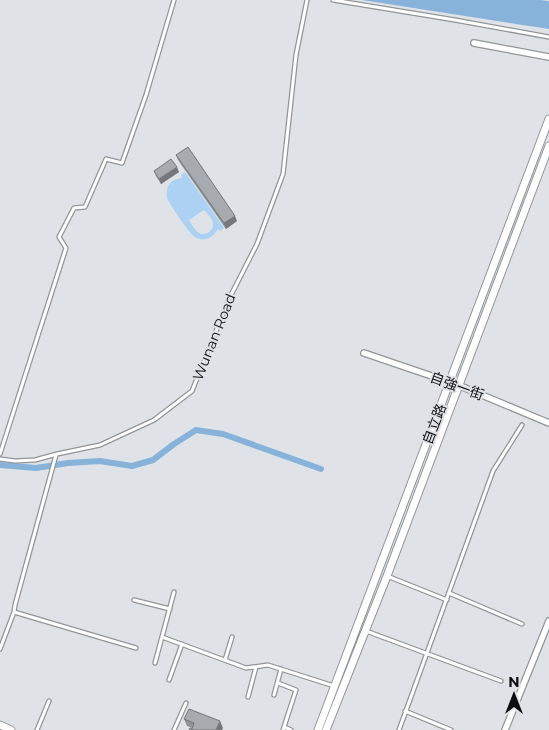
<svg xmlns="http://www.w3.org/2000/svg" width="549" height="730" font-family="Montserrat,'Noto Sans TC',sans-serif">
<rect width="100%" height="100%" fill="#dfe3e7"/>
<path fill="#acd1f3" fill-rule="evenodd" d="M185,172L224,228L220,231L218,229C214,237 204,243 195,237C188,232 171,206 167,198C165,187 170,179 182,178L181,175ZM204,210C207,213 212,218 213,223C214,231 206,236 199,233C195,231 192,224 189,220Z"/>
<path fill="#87b3db" d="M362,0H540L549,1V29Z"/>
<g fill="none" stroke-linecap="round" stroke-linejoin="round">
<path stroke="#87b3db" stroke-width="6" d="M0,465L36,468L68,463L100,461L132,466L153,460L174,444L196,430L223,434L321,469"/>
<g stroke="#919598" stroke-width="5.5">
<path id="service" d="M333,0L455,20L549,37
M0,454L66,248L59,237L74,208L85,207L106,159L122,163L146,95L174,0
M0,459L15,461L35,460L57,454L100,445L154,420L192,391L229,299L257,244L283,174L296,55L307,0
M387,576L447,600
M449,593L522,624
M134,600L170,609
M14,612L136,648
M366,631L501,681
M162,637L246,668L268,665L334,686
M0,649L14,612L15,605L56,455
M225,660L232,637
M155,663L174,592
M169,680L182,644
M278,683L296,690L283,730
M274,695L281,669
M248,697L256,667
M405,711L451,730
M284,727L291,730
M37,730L49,701
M174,730L186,703
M399,730L493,471L522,425"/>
</g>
<g stroke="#919598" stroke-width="8">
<path id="minor" d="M474,43L549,57
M364,353L458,385L549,423
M505,730L549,621"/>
</g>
<g stroke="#919598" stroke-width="9">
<path id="tertiary" d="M0,725L11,730
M318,730L549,119
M326,730L387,576L549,146"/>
</g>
<use href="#service" stroke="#fff" stroke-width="3"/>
<use href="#minor" stroke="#fff" stroke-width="5.5"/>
<use href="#tertiary" stroke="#fff" stroke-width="7"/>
</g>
<path fill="#909396" d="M176,155L237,221L226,229L178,160Z
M154,171L179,172L161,184L156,176Z
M184,719L223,728L192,729V728L187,726Z"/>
<path fill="#75787a" d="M177,167L179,172L161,184L159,179Z
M235,216L237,221L226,229L224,223Z
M220,721L223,728L222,730H216Z"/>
<path fill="#a7abaf" stroke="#75787a" d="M188,147L235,216L224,223L176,155Z
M171,159L177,167L159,179L154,171Z
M189,709L220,721L216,730H189L190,728L192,729L194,723L184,719Z"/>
<g text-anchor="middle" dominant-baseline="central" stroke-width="4" stroke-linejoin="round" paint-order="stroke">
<g font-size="14" fill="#0c0d0e" stroke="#dfe3e7">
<text transform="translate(214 337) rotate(-68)">Wunan Road</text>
<text transform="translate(457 386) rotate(20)">自強一街</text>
<text transform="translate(434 424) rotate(-69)">自立路</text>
</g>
</g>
<g transform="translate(514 695)" stroke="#dfe3e7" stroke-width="4" paint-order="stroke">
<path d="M0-4L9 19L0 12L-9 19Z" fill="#0c0d0e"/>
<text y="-8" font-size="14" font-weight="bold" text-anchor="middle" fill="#0c0d0e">N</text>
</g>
</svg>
